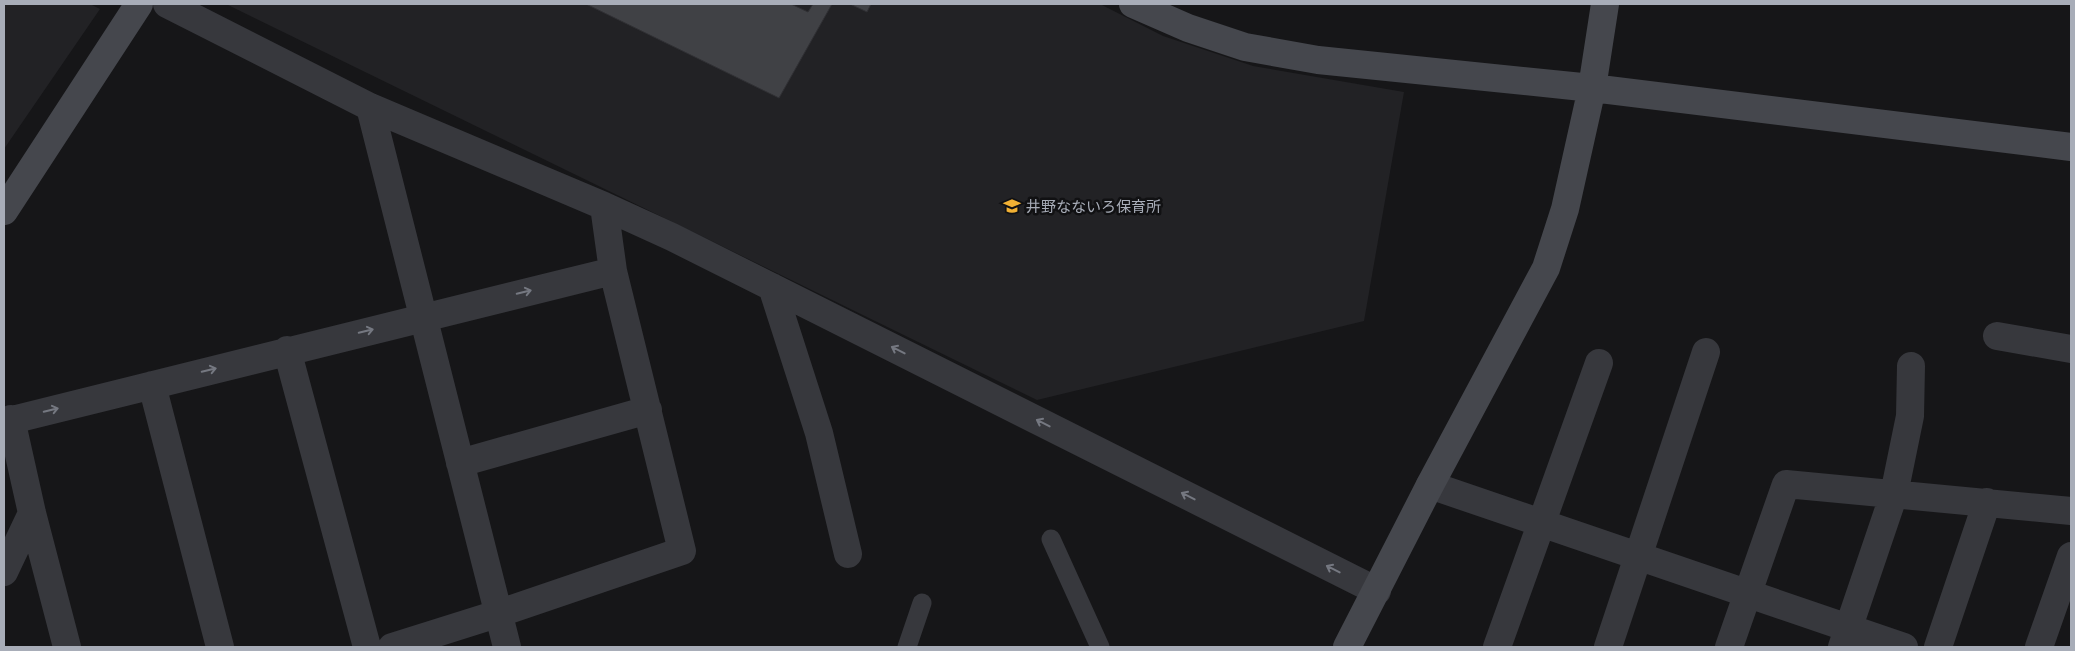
<svg xmlns="http://www.w3.org/2000/svg" width="2075" height="651" font-family="'Space Grotesk','Noto Sans JP',sans-serif">
<rect width="100%" height="100%" fill="#161618"/>
<path fill="#222225" d="M4,4H90L100,9L4,149Z
M226,4H1100L1163,36L1253,66L1404,92L1364,321L1037,400Z"/>
<path fill="#404145" stroke="#303034" d="M586,4H791L808,12L813,4H832L779,98Z
M850,4H871L867,12Z"/>
<g fill="none" stroke-linecap="round" stroke-linejoin="round">
<path stroke="#37383d" stroke-width="19" d="M1051,539L1100,647
M907,647L922,603"/>
<path stroke="#37383d" stroke-width="28" d="M167,4L370,107L604,206L672,237L1377,591
M370,107L507,647
M772,287L819,433L848,554
M1997,336L2071,349
M287,350L367,647
M152,385L220,647
M11,419L32,513L67,647
M4,422L613,271
M460,463L648,410
M1430,485L1904,647
M4,572L32,513
M392,647L497,614L682,551L613,271L604,206
M1497,647L1599,363
M1608,647L1706,352
M1729,647L1786,484L2071,511
M1842,647L1894,494L1910,416L1911,366
M1938,647L1987,502
M2039,647L2071,556"/>
<path stroke="#45474d" stroke-width="28" d="M1133,4L1188,28L1245,47L1318,60L1592,88L2071,147
M4,211L139,4
M1347,647L1430,485L1546,268L1565,209L1592,88L1605,4"/>
</g>
<defs><path id="oneway-shaft" d="M-6 0H5M1.5-3L5.5 0L1.5 3" fill="none" stroke-width="1.6" stroke-linecap="round" stroke-linejoin="round" transform="scale(1.25)"/></defs>
<g stroke="#757881">
<use href="#oneway-shaft" transform="translate(524 292) rotate(-14)"/>
<use href="#oneway-shaft" transform="translate(366 331) rotate(-14)"/>
<use href="#oneway-shaft" transform="translate(898 350) rotate(-153)"/>
<use href="#oneway-shaft" transform="translate(209 370) rotate(-14)"/>
<use href="#oneway-shaft" transform="translate(51 410) rotate(-14)"/>
<use href="#oneway-shaft" transform="translate(1043 423) rotate(-153)"/>
<use href="#oneway-shaft" transform="translate(1188 496) rotate(-153)"/>
<use href="#oneway-shaft" transform="translate(1333 569) rotate(-153)"/>
</g>
<defs>
<g id="school-bare" transform="scale(1.35)"><path d="M0-5L7-2L0 1L-7-2ZM-4 1L0 2.5L4 1V4Q0 6-4 4Z" fill="#f2b134" stroke="#111113" stroke-width="2.5" paint-order="stroke"/></g>
</defs>
<g fill-rule="evenodd">
<use href="#school-bare" x="1012" y="206"/>
</g>
<g text-anchor="middle" dominant-baseline="central" stroke-width="5" stroke-linejoin="round" paint-order="stroke">
<g font-size="15" fill="#a8adb8" stroke="#111113" text-anchor="start">
<text x="1026" y="206">井野なないろ保育所</text>
</g>
</g>
<rect width="2075" height="651" fill="none" stroke="#a8adb8" stroke-width="10"/>
</svg>
